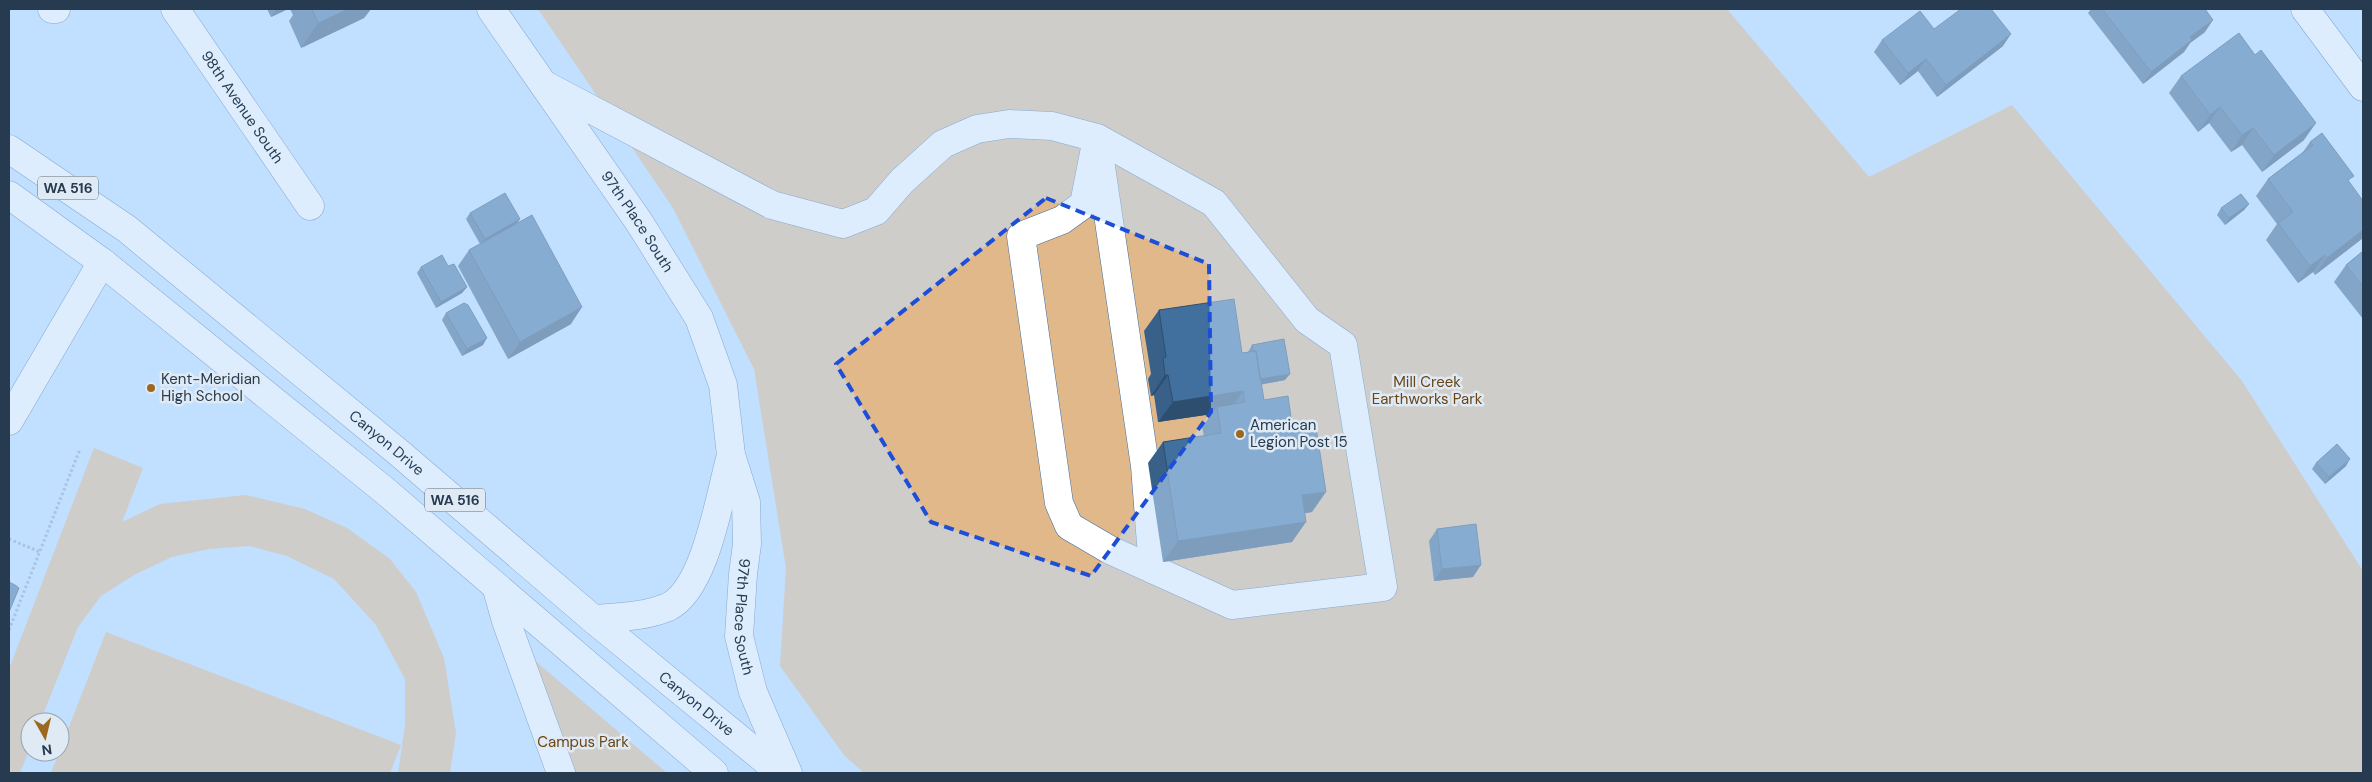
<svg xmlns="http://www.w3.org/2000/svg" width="2372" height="782" font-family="'DM Sans',sans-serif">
<rect width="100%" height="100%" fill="#c1dffe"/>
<path fill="#e0b88a" d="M538,9H1727L1869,177L2012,105L2242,381L2363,571V773H864L844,755L780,666L786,568L754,369L673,208Z
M94,448L143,468L122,522L160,504L246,495L305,509L347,528L390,559L416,592L444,658L456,733L450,773H398L405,725V679L376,625L334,579L287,556L249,546L209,549L172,557L134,575L101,596L78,627L40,722H30V748L20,773H9V669Z
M106,632L401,745L390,773H51Z
M514,643L667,773H561Z"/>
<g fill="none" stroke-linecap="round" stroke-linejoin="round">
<g stroke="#3d6b9a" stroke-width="29">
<g id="minor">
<path d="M52,9H56"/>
<path id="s1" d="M175,9L310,206"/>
<path id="s2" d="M491,9L639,222L699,318L723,385L731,455L746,502L747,544L743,574L739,636L753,692L788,773"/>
<path d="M2305,9L2363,87"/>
<path d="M545,85L772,205L843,224L876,211L902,181L943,144L977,129L1009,124L1052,126L1097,138L1214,203L1307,320L1343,345L1383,587L1232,605L1110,550L1069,526L1059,503L1021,236L1062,220L1084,204L1097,138"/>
<path d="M1100,160L1145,466L1153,569"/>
<path d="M9,421L102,262"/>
<path d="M497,589L506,621L561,773"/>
<path d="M593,619C619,617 644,617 668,607C706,589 720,494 731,455"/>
</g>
</g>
<g stroke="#3d6b9a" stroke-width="29">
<g id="major">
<path id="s3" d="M9,149L127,229L398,452L593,619L781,773"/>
<path d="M9,195L102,262L384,490L714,773"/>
</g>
</g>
<path stroke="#8ba5c1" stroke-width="3" stroke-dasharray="2.5 2.5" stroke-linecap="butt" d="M9,539L40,552
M9,630L80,449"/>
<use href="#minor" stroke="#fff" stroke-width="28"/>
<use href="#major" stroke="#fff" stroke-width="28"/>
</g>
<path fill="#386088" d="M267,9H288L271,17Z
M290,9H371L364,18L301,48L289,21L293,15Z
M2091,9H2205V32L2190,43L2184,52L2143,84L2088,13Z
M1934,29L2003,46L1937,97L1918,71L1900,85L1874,52L1882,40Z
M2181,76L2304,140L2262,172L2242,145L2231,152L2209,123L2198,132L2169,93Z
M2310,142L2349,183L2363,201V238L2315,275L2313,272L2298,283L2266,240L2277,224L2256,196L2268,179L2303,152Z
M2249,204L2244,210L2225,225L2217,215L2221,208Z
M470,213L520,219L517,223L571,324L508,359L458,266L469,250L480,244L466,219Z
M2363,251V319L2334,282L2346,265Z
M421,267L467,287L462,293L436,308L417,273Z
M1159,310L1242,353L1248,352L1252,345L1285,380L1261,384L1264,400L1292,424L1312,512L1305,513L1292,542L1163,562L1148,463L1163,442L1204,436L1202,427L1212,414L1158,422L1154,395L1151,396L1148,379L1151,374L1144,331Z
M446,313L483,345L462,356L442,320Z
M2316,463L2346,466L2325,484L2312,469Z
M1437,529L1473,577L1434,581L1429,541Z"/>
<path fill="#2e4e6f" d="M277,9H288L271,17Z
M349,9H371L364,18L301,48L318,23Z
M2213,20L2205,32L2190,43L2184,52L2143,84L2151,72L2190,37Z
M2011,34L2003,46L1937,97L1946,85Z
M1926,59L1918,71L1900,85L1908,73Z
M2220,107L2209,123L2198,132L2210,115Z
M2316,123L2304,140L2262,172L2274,155Z
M2253,128L2242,145L2231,152L2242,135Z
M2249,204L2244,210L2225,225L2229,218Z
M520,219L516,225L481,245L485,239Z
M2363,230V238L2315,275L2327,258Z
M2325,255L2313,272L2298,283L2310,266Z
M467,287L462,293L436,308L441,302Z
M582,307L571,324L508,359L520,342Z
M487,338L483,345L462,356L467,349Z
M1290,374L1285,380L1254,386L1258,379Z
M1165,375H1168L1154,395L1151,396Z
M1243,391L1229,412L1217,407L1212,414L1158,422L1173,402Z
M2350,459L2346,466L2325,484L2329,477Z
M1326,492L1312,512L1288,516L1302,495Z
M1306,522L1292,542L1163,562L1178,541Z
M1481,565L1473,577L1434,581L1442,569Z"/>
<path fill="#41709e" stroke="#2e4e6f" d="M312,9H349L318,23Z
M1961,9H1991L2011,34L1946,85L1926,59L1908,73L1882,40L1920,11L1934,29Z
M2102,9H2205L2213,20L2190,37L2192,40L2151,72Z
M2239,33L2255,55L2261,50L2316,123L2274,155L2253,128L2242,135L2220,107L2210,115L2181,76Z
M2322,133L2354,176L2348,180L2363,201V230L2327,258L2325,255L2310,266L2278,223L2293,212L2268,179L2313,145L2310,142Z
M505,193L520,219L485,239L470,213Z
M2241,194L2249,204L2229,218L2221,208Z
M532,215L582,307L520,342L469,250Z
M2363,251V287L2346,265Z
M442,255L448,266L454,264L467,287L441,302L421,267Z
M1234,299L1242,353L1256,351L1264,400L1288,396L1292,424L1315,421L1326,492L1302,495L1306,522L1178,541L1163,442L1221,433L1217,407L1245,402L1243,391L1173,402L1168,375H1165L1163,358L1166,357L1159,310Z
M464,303L468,305L487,338L467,349L446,313Z
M1284,339L1290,374L1260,379L1256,351H1253L1252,345Z
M2337,444L2350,459L2329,477L2316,463Z
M1476,524L1481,565L1442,569L1437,529Z
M9,582L15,585L19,588L9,612Z"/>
<path d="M0 0H2372V782H0ZM1046,198L1209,264L1211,412L1091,576L931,522L836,364Z" fill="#c1dffe" fill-opacity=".55" fill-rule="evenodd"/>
<path fill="none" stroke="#1d4ed8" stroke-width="4" stroke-dasharray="10 6" stroke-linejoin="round" d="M1046,198L1209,264L1211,412L1091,576L931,522L836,364Z"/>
<g fill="#9c671f" stroke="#e0eaf4" stroke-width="2">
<circle cx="151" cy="388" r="5"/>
<circle cx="1240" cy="434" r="5"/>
</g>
<g text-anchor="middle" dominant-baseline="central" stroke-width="5" stroke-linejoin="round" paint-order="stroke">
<g fill="#e0eaf4" stroke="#5e7081" stroke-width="1">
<rect x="38" y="176.5" width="60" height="23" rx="4"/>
<rect x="425" y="488.5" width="60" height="23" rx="4"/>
</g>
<g font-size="14" font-weight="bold" fill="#273b50">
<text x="68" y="188">WA 516</text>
<text x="455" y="500">WA 516</text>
</g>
<g font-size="15" fill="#273b50" stroke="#e0eaf4">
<text stroke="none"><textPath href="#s1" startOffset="119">98th Avenue South</textPath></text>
<text stroke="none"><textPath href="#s2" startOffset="258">97th Place South</textPath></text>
<text stroke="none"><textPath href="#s3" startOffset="479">Canyon Drive</textPath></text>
<text stroke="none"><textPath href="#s2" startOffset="679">97th Place South</textPath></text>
<text stroke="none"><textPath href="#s3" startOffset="884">Canyon Drive</textPath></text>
</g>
<g font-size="15" fill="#273b50" stroke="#e0eaf4" text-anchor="start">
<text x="161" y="379">Kent-Meridian<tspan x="161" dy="17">High School</tspan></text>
<text x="1250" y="425">American<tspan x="1250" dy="17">Legion Post 15</tspan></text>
</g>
<g font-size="15" fill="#684516" stroke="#e0eaf4">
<text x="1427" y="382">Mill Creek<tspan x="1427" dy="17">Earthworks Park</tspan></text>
<text x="583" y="742">Campus Park</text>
</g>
</g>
<rect width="2372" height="782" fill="none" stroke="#273b50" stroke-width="20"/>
<g transform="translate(45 737) rotate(172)"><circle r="24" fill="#e0eaf4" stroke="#96a4b2"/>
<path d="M0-4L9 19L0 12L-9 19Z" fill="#9c671f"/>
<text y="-8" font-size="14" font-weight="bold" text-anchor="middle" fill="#273b50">N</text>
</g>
</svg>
